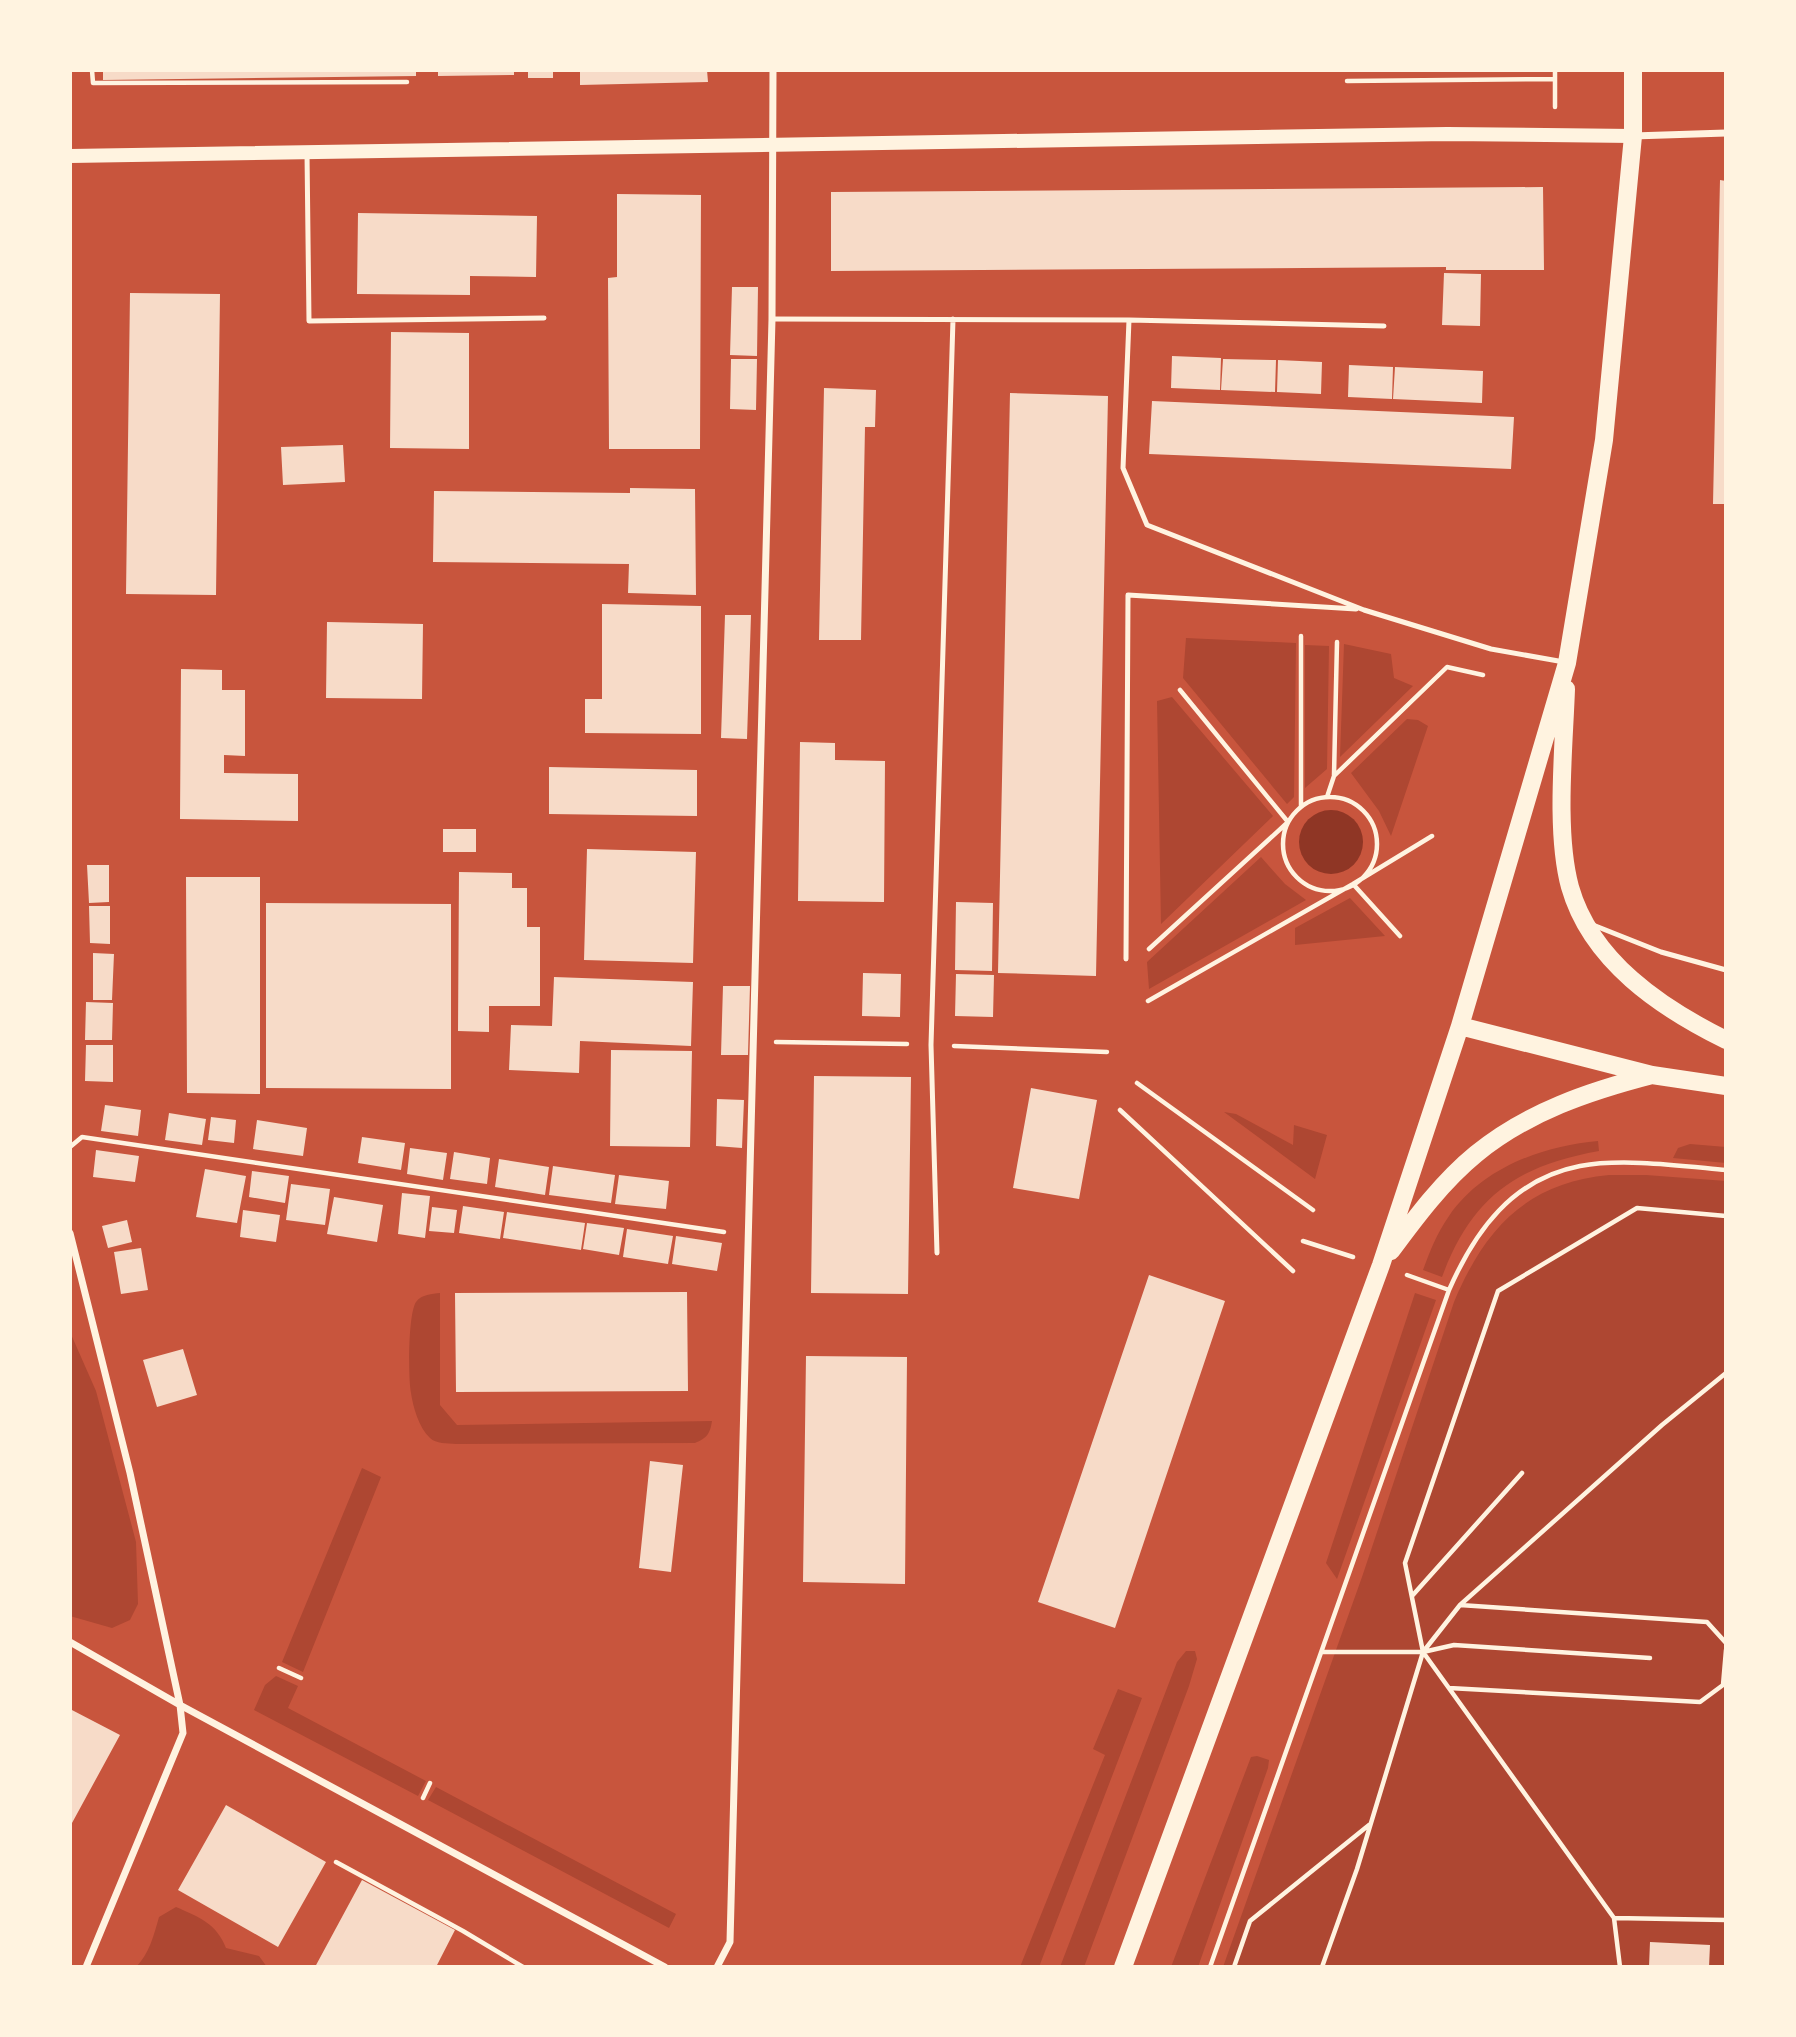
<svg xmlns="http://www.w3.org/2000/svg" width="1796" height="2037" font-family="Barlow,sans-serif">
<rect width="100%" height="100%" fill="#c8553d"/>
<path fill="#ae4732" d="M1186,638L1296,643L1294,797L1287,804L1183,678Z
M1344,644L1391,654L1394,678L1413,686L1340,757Z
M1305,645L1329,646L1327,769L1305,788Z
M1172,697L1273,816L1161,924L1157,701Z
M1407,719L1418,720L1428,726L1391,836L1379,811L1351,773Z
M1261,857L1285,884L1306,900L1149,989L1147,962Z
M1350,898L1385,936L1295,945V928Z
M1224,1112L1236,1114L1293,1145L1294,1125L1327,1135L1315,1179Z
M1598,1141L1599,1151C1516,1166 1472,1197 1442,1277L1423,1270C1430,1251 1437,1233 1449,1216C1482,1168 1542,1146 1598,1141Z
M1690,1144L1726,1147V1163L1673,1158L1678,1148Z
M1609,1175H1646L1726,1181V1967H1223L1362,1577L1454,1302C1485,1228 1527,1183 1609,1175Z
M440,1293V1405L457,1425L712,1421C710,1434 707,1438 695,1443L456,1444C447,1443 436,1444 430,1438C419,1428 413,1407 411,1393C408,1378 408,1314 416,1302C422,1294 432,1294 440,1293Z
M1415,1293L1436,1300L1337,1579L1326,1563Z
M70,1332L96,1391L136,1542L138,1604L130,1620L112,1628L70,1616Z
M362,1468L381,1477L303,1672L282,1662Z
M1186,1651H1195L1197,1659L1189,1686L1084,1967H1060L1177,1662Z
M276,1676L298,1686L288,1708L426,1781L418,1796L254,1710L265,1685Z
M1118,1689L1142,1698L1039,1967H1020L1105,1755L1093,1749Z
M1257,1756L1269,1760L1268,1768L1198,1967H1171L1251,1757Z
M436,1787L676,1914L669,1928L428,1800Z
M176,1907C199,1917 217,1924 226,1948L259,1956L267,1967H136C149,1954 154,1935 159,1917Z"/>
<path fill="#8f3625" d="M1299 842a32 32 0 1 1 64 0a32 32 0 1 1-64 0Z"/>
<path fill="#f7dbc8" d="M103,70H416V76L103,80Z
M438,70H514V75L438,76Z
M528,70H553V78H528Z
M580,70H707L708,82L580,85Z
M1720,180L1726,181V504H1713Z
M1543,187L1544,270H1446V267L831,271V192Z
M617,194L701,195L700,449H609L608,278L617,277Z
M358,213L537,216L536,277L470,276V295L357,294Z
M1444,273L1481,274L1480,326L1442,325Z
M732,287H758L757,356L730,355Z
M130,293L220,294L216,595L126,594Z
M391,332L469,333V449L390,448Z
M1172,356L1221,358L1220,390L1171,388Z
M731,359H757L756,410L730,409Z
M1223,359L1276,360L1275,392L1221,390Z
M1278,360L1322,362L1321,394L1277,392Z
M1349,365L1393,367L1392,399L1348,397Z
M1395,367L1483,371L1482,403L1393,399Z
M824,388L876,390L875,427H865L861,640H819Z
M1010,393L1108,396L1096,976L998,973Z
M1152,401L1514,417L1511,469L1149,454Z
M343,445L345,482L283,485L281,447Z
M630,488L695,489L696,595L628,593L629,564L433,562L434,491L630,493Z
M602,604L701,606V734L585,733V699H602Z
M725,615H751L747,739L721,738Z
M327,622L423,624L422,699L326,698Z
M181,669L222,670V690H245V756L224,755V773L298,774V821L180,819Z
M800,742L835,743V760L885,761L884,902L798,901Z
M549,767L697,770V816L549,814Z
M443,829H476V852H443Z
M587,849L696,852L693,963L584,960Z
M87,865H109V902L89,903Z
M459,872L512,873V888H527V927H540V1006H489V1032L458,1031Z
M186,877H260V1094L187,1093Z
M956,902L993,903L992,971L955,970Z
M266,903L451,904V1089L266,1088Z
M89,906H110V944L90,943Z
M93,953L114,954L112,1000H93Z
M863,973L901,974L900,1017L862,1016Z
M956,974L994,975L993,1017L955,1016Z
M554,977L693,982L691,1046L580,1041L579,1073L509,1070L511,1025L552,1026Z
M723,986H750L748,1055H721Z
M86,1002L113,1003L112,1040H85Z
M86,1045H113V1082L85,1081Z
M611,1050L692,1051L690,1147L610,1146Z
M814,1076L911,1077L908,1294L811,1293Z
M1031,1088L1097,1100L1079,1199L1013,1188Z
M717,1099L744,1100L742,1148L716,1146Z
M105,1105L141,1110L138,1136L101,1131Z
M169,1113L206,1119L202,1145L165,1140Z
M211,1117L236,1120L234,1143L208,1140Z
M257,1120L307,1128L303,1156L253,1149Z
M362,1137L405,1143L401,1170L358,1163Z
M410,1148L447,1153L443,1180L407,1174Z
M96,1150L139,1156L135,1182L93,1177Z
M454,1152L490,1158L487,1184L450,1179Z
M499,1159L549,1167L545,1195L495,1187Z
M553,1166L615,1175L611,1203L549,1195Z
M205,1169L246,1176L237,1223L196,1217Z
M252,1171L289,1176L285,1203L249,1197Z
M619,1175L669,1181L666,1209L615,1204Z
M291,1184L330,1189L325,1225L286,1220Z
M402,1193L430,1196L425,1238L398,1234Z
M334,1197L383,1205L377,1242L327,1234Z
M463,1206L504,1212L500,1239L459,1233Z
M432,1207L457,1210L454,1233L429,1231Z
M243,1210L280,1215L276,1242L240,1237Z
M507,1212L585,1223L581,1250L503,1238Z
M127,1220L132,1242L108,1248L102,1226Z
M587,1223L624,1228L619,1255L583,1249Z
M627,1229L673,1236L668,1264L623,1257Z
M676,1236L722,1243L717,1271L672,1264Z
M141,1248L148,1290L121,1294L114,1252Z
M1149,1275L1225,1301L1115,1628L1038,1602Z
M687,1292L688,1391L456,1392L455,1293Z
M183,1349L197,1395L157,1407L143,1360Z
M806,1356L907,1357L905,1584L803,1582Z
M650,1461L683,1465L671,1572L639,1568Z
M70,1709L120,1735L72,1823L70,1822Z
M226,1805L326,1862L278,1947L178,1890Z
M362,1880L455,1930L436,1967H315Z
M1650,1942L1710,1945L1709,1967H1649Z"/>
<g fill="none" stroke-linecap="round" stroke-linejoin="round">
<path stroke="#fff3e0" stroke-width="4.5" d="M92,70L93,83L407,82
M1347,81L1555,79
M1555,107V70
M1334,775L1337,642
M1327,797L1334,776L1447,667L1483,675
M1283 844a47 47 0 1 1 94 0a47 47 0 1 1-94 0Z
M1301,806V636
M1353,884L1400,936
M1149,949L1288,822L1180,690
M1148,1001L1353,884L1432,836
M776,1042L907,1044
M954,1046L1107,1052
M1137,1083L1313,1210
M1120,1110L1293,1271
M70,1147L82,1137L724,1232
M1726,1216L1637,1208L1498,1291L1405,1563L1423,1652L1614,1918L1726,1920
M1303,1241L1353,1257
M1407,1275L1449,1290
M1412,1596L1522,1473
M1460,1605L1707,1622L1726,1643
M1323,1652H1423L1454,1645L1650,1658
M279,1668L301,1678
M1449,1688L1700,1702L1723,1685L1726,1650
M423,1798L430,1783
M336,1862L463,1931L523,1967
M1614,1918L1620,1967
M1210,1967L1449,1290C1475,1231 1512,1179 1580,1166C1623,1158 1682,1166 1726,1170
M1234,1967L1250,1921L1369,1825
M1322,1967L1357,1869L1423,1652L1460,1605L1662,1425L1726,1373"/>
<path stroke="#fff3e0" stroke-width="5" d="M307,153L309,321L544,318
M772,319L1129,320
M1384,326L1129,320L1123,468L1147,525L1364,610L1491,649L1564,662
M1593,925L1661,952L1726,970
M1126,959L1128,595L1356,609
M937,1253L931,1045L953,319"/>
<path stroke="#fff3e0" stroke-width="7" d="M1633,136L1726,133
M70,1233L130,1473L180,1705L183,1733L86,1967
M70,1642L180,1705L665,1967
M717,1967L730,1942L772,319L773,70"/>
<path stroke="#fff3e0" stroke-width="14" d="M70,156L1447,134L1633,136"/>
<path stroke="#fff3e0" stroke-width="18" d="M1566,689C1564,747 1555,832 1570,887C1591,961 1661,1008 1726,1040
M1460,1026L1652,1075L1726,1086
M1391,1251C1416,1217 1443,1181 1476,1154C1527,1112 1590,1091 1652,1075
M1123,1967L1381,1265L1460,1026L1567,663L1604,440L1633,136V70"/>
</g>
<rect width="1796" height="2037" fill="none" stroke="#fff3e0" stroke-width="144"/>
</svg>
